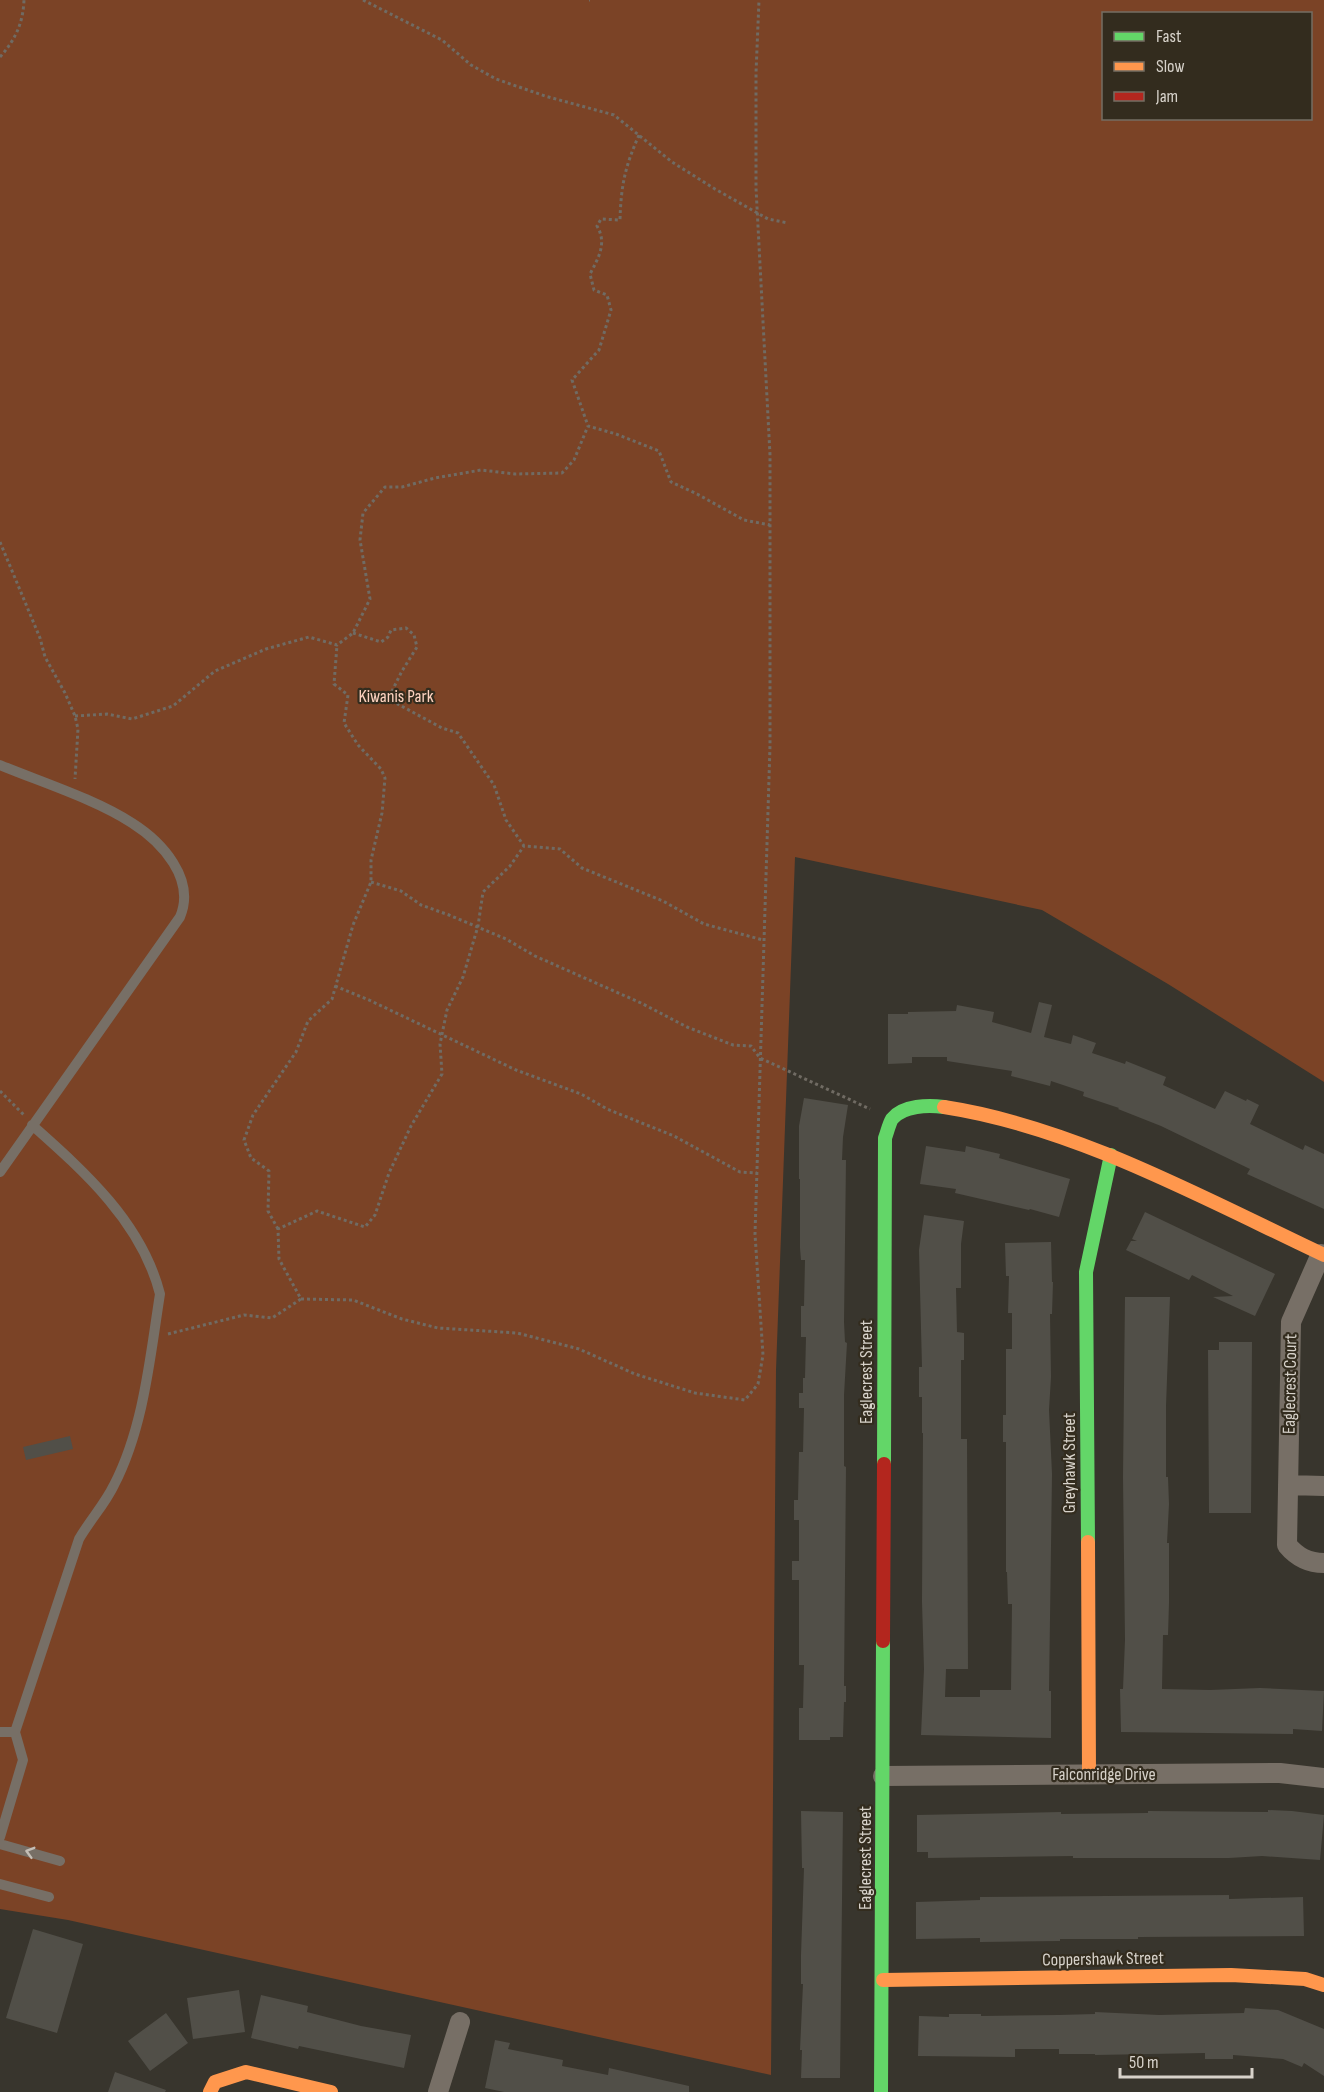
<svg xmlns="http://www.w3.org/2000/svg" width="1324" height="2092" font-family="'Sofia Sans Condensed',sans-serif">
<rect width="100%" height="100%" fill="#38352d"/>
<path fill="#7b4326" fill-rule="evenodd" d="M0,0H1324V1082L1168,984L1042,910L795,857L776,1370L771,2075L68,1920L0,1909ZM1104,14H1310V118H1104Z"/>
<path fill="#514f48" d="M1039,1002L1052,1005L1044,1037L1071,1044L1073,1035L1096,1043L1092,1053L1125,1064L1126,1061L1166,1077L1163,1085L1215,1109L1225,1091L1246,1101L1247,1099L1259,1105L1250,1124L1303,1150L1305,1145L1324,1154V1209L1247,1174L1250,1169L1161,1126L1118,1109L1119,1108L1083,1096L1084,1092L1051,1081L1050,1086L1011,1076L1012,1071L947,1061V1057H912V1063L888,1064V1014H908V1012L956,1011L957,1005L994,1012L992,1022L1031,1033Z
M804,1098L848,1105L843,1137L842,1160H846L844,1322L845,1342L847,1343L844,1395V1466L846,1467L844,1686H846V1702H844L843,1737H830V1740H799V1708H803L804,1665H799V1580H792V1561H799V1520H794V1500H798L799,1452H803L804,1408H799V1393H803V1378H805L806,1337H801V1306H804L805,1260H801L800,1248V1179H799V1126Z
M926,1146L965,1152L966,1146L1000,1154L999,1158L1070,1179L1059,1217L1030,1209L1029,1210L955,1193L956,1189L920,1184Z
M1145,1212L1275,1274L1255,1316L1213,1297L1233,1296L1192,1275L1189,1280L1126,1250L1131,1241H1137L1132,1239Z
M924,1215L964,1221L961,1244V1288H956L957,1332L964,1333V1360H961V1439H967L968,1669H946L945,1697H980V1690H1011L1012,1604H1008L1007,1572H1006V1442H1003V1415H1006V1349H1012V1313H1008L1009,1276H1006L1005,1243L1051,1242L1052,1282H1053L1052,1314H1050L1051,1377L1049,1410L1052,1474L1049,1691H1051V1738L921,1735L924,1669L922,1602L923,1433H922V1397H919V1367H922L919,1250Z
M1125,1297H1170L1166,1406V1477H1168L1169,1504L1167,1543H1169V1603L1168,1635H1163L1162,1689L1210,1690L1260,1688L1324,1691L1322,1731L1293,1729V1734L1121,1732L1120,1689H1123L1125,1640L1123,1477Z
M1219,1342H1252L1251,1513H1209L1208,1350H1219Z
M70,1436L73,1449L26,1460L23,1447Z
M1268,1810L1292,1811L1324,1815L1320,1860L1262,1856L1229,1858H1073V1856L928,1858V1852H917V1815L1061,1812V1814L1148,1813V1811L1268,1812Z
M801,1811L843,1812L840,2078H801L802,2050H800L803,1984H801V1955L804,1868H802Z
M1229,1895V1899L1303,1897L1304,1936L1138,1937V1939H1060V1941L980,1942V1938L916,1939V1902L980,1900V1897Z
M33,1929L83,1944L57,2033L6,2018Z
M239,1990L245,2032L193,2039L187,1998Z
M261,1995L308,2006L307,2012L361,2026L411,2035L404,2068L299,2046L298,2049L251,2038Z
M1245,2008L1278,2010L1324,2029V2076L1304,2063L1302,2067L1283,2059L1233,2055V2059H1205V2053L1095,2055V2054H1059V2049H1015V2057L918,2056L919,2016L949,2017V2014H981V2016L1059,2015L1095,2014V2012L1159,2015L1244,2013Z
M166,2013L188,2043L150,2071L128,2041Z
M495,2040L510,2043L508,2049L563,2060L562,2066L608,2075L609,2068L689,2086V2092H504L485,2088Z
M115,2072L166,2090L165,2092H108Z"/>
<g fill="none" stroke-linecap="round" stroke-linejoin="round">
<path stroke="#706b63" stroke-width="3" stroke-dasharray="3 3" stroke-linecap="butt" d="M363,0L442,40L471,65L496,79L545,96L614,115L672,162L715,189L768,219L788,223
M589,0H590
M0,57C15,40 23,24 24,0
M639,135C625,167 621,185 620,220L601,219L597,226C607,243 599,257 590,274L594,290L607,295L611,310L599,350L572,380L588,426L616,434L659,451L671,482L697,494L744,520L770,525
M0,542L40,638L45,657L65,693L75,716L78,729L75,779
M353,633L381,642L388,637L391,630L406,628L414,635L417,647L402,671L390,695L394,702L442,728L458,733L494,785L506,820L524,846L560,849L582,868L663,901L704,924L763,940
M75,716L107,714L132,719L173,706L215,671L266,649L309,637L337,645L353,633L370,599L360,540L363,513L385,487H402L435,478L481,470L515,474L562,473L574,460L588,426
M371,882L401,891L421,905L449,915L506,939L535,956L641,1003L687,1027L733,1045L751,1046L760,1058L870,1109
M335,986L369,1000L516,1070L581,1094L607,1109L674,1136L740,1172L757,1173
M0,1091L24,1115
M278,1229L268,1211L269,1171L251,1158L244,1140L253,1115L296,1052L308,1021L332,999L353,925L371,882V860L382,813L385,778L381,769L358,745L344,723L348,695L334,684L337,645
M301,1299L353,1300L402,1319L438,1328L517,1333L579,1349L635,1374L695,1393L745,1400L758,1384L763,1355L755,1234L770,746V455L756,188V73L759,0
M168,1334L244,1315L272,1318L301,1299L279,1259L278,1229L317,1211L365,1227L375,1215L389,1173L411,1126L442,1074L440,1044L447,1010L463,977L478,926L483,892L510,866L524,846"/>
<path stroke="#776f66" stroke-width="10" d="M0,765C41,782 95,799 132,823C162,842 196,879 180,917L0,1172
M0,1732H15
M0,1837L23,1760L15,1732L79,1539C90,1520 105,1504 114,1485C144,1427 150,1357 160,1294C142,1223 85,1172 32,1125
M0,1844L60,1861
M0,1884L49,1897"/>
<path stroke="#776f66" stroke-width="20" d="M1321,1254L1291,1322L1287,1545C1297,1557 1308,1563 1324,1563
M1288,1485L1324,1486
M883,1776L1280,1773L1324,1778
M438,2092L460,2022"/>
<path stroke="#63d668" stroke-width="14" d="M884,1464L885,1138C887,1133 889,1124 892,1119C903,1105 929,1105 944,1107
M1088,1542L1086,1272L1111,1155
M881,2092L883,1641"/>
<path stroke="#ff974d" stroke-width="14" d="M944,1107C1075,1127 1205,1199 1324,1255
M1088,1542L1089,1774
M883,1980L1231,1975L1305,1979L1324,1985
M210,2092L215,2082L246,2072L331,2092"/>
<path stroke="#b3261e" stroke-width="14" d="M883,1641L884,1464"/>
</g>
<defs><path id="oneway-chevron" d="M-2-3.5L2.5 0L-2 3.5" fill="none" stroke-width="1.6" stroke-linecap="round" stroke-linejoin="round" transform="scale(1.5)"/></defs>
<use stroke="#c4beb6" href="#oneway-chevron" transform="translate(30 1852) rotate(-164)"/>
<g text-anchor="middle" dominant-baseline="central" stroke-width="4.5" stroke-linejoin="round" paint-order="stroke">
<g font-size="18" fill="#fed3c0" stroke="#332c1e">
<text x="396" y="696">Kiwanis Park</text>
</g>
<g font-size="18" fill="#d7d2ca" stroke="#332c1e">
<text transform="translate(866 1372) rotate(-90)">Eaglecrest Street</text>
<text transform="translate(1290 1384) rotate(-89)">Eaglecrest Court</text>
<text transform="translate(1069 1463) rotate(-90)">Greyhawk Street</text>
<text x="1104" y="1774">Falconridge Drive</text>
<text transform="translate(865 1858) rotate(-90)">Eaglecrest Street</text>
<text transform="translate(1103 1959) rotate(-1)">Coppershawk Street</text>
</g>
</g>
<rect x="1102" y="12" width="210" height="108" fill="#332c1e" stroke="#756e63" stroke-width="1.5"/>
<rect x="1114" y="32" width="30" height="9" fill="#63d668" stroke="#756e63" stroke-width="1.5"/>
<text x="1156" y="42" font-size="18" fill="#d7d2ca">Fast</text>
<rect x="1114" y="62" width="30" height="9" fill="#ff974d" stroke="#756e63" stroke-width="1.5"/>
<text x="1156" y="72" font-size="18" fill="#d7d2ca">Slow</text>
<rect x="1114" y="92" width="30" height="9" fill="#b3261e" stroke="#756e63" stroke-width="1.5"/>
<text x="1156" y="102" font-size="18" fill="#d7d2ca">Jam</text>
<path d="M1120 2068v9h132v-9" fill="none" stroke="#d7d2ca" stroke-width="3"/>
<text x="1129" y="2068" font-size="18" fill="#d7d2ca" stroke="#332c1e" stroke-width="4.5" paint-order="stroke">50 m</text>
</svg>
